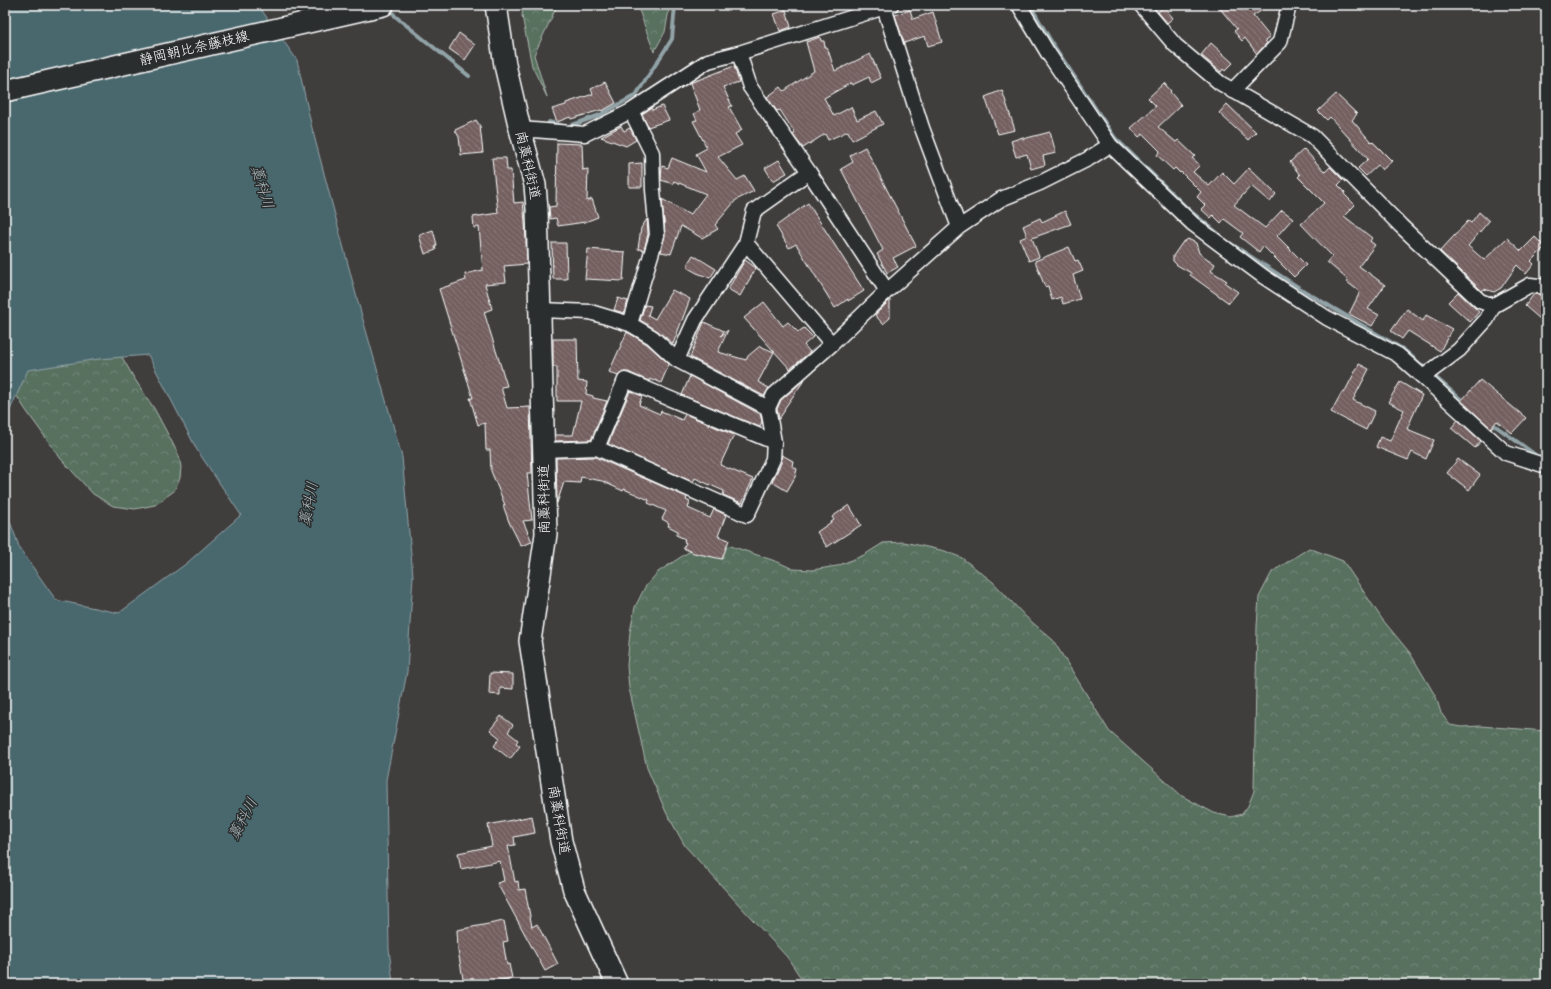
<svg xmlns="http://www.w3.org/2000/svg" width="1551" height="989" font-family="Caveat,'Klee One',sans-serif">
<defs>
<pattern id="forest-crowns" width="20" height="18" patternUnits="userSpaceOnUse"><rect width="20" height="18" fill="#58715f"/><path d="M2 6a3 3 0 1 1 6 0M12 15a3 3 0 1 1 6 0" fill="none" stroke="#718677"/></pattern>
<pattern id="building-back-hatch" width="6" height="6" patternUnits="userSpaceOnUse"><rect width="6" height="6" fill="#746161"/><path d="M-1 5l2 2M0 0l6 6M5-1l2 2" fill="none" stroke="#897979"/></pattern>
</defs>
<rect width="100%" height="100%" fill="#403d3d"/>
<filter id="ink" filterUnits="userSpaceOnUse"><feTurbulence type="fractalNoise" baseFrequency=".025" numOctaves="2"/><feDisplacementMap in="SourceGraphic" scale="8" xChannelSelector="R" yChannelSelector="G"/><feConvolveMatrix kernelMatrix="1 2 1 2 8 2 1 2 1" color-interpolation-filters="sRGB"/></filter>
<g filter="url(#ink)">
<path fill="url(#forest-crowns)" stroke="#acb8af" d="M523,5H559L557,6L534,55L547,97L532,66L522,16Z
M634,5H670L665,32L654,52L639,10Z
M15,333L119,352L134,378L155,410L172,442L179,456L181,467L180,478L174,491L155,505L135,509L113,506L93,494L61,459L25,409L12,388Z
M904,542L945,551L962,558L993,582L1026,617L1053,640L1109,731L1182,796L1214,813L1231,817L1242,814L1248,806L1254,791L1257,626L1259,597L1272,572L1309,548L1343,561L1382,619L1410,653L1436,697L1441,713L1450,725L1461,727L1480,726L1546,731V984H805L787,957L685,846L666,812L647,768L629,688L627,666L630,632L635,607L645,587L658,572L687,553L705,545L725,544L778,562L793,569L812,570L837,566L864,555L883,543Z"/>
<path fill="#4a676e" stroke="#92a4a8" d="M5,5H258L297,60L312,128L358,302L402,457L413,576L407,672L386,780L389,949L393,984H5V508L20,549L56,600L119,613L187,563L241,515L197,450L148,355L99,359L28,370L5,421Z"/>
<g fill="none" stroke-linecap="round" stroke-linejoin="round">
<path stroke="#92a4a8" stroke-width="4" d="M1030,5L1052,43L1115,138L1189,210L1220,235
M389,7L395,16L469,76
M549,122L567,127L600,115L636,95L672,39L675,5
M1225,240L1304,291L1404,350L1465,403
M1490,422L1537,456L1546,457"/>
</g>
<path fill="url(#building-back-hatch)" stroke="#fff" d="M1217,5H1270L1253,16L1270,37L1265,41L1267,43L1257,54L1245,38L1242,41L1234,31L1237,29Z
M1164,7L1173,18L1167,23L1158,12Z
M786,10L791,27L780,31L774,14Z
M910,10L913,19L933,12L942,42L928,46L925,36L904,43L895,15Z
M459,33L475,45L465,60L449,49Z
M820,37L821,41H824L825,47H827L835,71L870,54L881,78L871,83L869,77L852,85L851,83L824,98L834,116L851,107L857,120L876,111L883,124L852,140L848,131L828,140L825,134L803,148L793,135L795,133L780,110L777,111L767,97L781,87L784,91L814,71L806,42Z
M1211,43L1233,63L1225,71L1223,69L1221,72L1201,55Z
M734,66L739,82L723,87L732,106L729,107L742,130L735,134L742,145L718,157L737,180L745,176L754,191L736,200L715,225L718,229L702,238L681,226L671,254L661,252L665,234L662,199L690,215L706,194L674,181L673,184L661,180L662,166L668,168L672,158L706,172L696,154L707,148L693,121L697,120L694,114L700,110L690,83Z
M605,82L616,103L602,111L601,110L571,119L570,117L557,122L552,109L566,105V103L593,94L591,89Z
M1164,83L1171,91L1170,92L1181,105L1158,127L1176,142L1178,140L1195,156L1192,158L1200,165L1193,172L1209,186L1222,172L1234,184L1249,168L1276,194L1270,202L1251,186L1234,205L1265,228L1282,210L1293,218L1277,236L1306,265L1294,277L1263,246L1259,252L1240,237L1243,233L1224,219L1221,223L1213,215L1211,218L1201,209L1205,205L1197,197L1201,192L1181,172L1180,173L1175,168L1173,170L1157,155L1160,151L1143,134L1139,137L1131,128L1156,106L1148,98Z
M1002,90L1015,130L998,134L985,97Z
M1336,94L1357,114L1352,120L1371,142L1372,141L1392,161L1382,170L1378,165L1366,176L1358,168L1368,159L1330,117L1327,120L1318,111Z
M1227,104L1256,132L1248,140L1219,113Z
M662,106L669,120L648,127L642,114L651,108L652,110Z
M476,120L480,126L483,153L461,155L459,137L455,130Z
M621,126L624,131L630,128L636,140L626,146L601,137Z
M1050,132L1056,153L1043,156L1045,165L1031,169L1027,154L1016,157L1011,141L1023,137V139Z
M557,143L582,144L583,169L582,170L588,169L587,201L592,199L598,217L585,222L558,226L556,218L550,219L549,207L556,206Z
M865,147L916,246L893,258L898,267L887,273L877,254L883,250L841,169L853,162L850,155Z
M1304,149L1325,172L1330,167L1343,180L1338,185L1345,192L1344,194L1355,205L1344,216L1372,238L1370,241L1375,245L1359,266L1385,285L1368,309L1379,315L1372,326L1349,314L1360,292L1347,282L1348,280L1327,262L1332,256L1301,224L1324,203L1298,177L1300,175L1290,162Z
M492,158H506L507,170H511L514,203L523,202L525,221L527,264L504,266L506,282L485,284L492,309L484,312L507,386L501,387L507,408L530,407L532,473H527L532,520L523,521L532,542L521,546L509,522L503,505H505L491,471L490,450H486L485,423L478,425L470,398H473L439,289L466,280L465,274L483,270L479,227L474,228L473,217L498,213Z
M779,160L787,173L773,181L765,168Z
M642,163V187H629V164Z
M808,203L864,291L848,301V299L835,308L796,244L789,248L776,226Z
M1065,211L1071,224L1032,238L1039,257L1029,261L1020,239L1027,236L1023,226L1040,218L1042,222Z
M1479,212L1489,221L1468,246L1484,260L1507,238L1521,251L1535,237L1545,247L1531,261L1534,264L1526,274L1517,265L1501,288L1494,292L1484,289L1482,291L1440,251L1468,221L1471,223Z
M647,219L648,234L644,250L638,249L641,228Z
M433,230L437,245L435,246L436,250L425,254L419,235Z
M1188,239L1196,243L1199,253L1215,264L1211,271L1227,281L1225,283L1238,292L1229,303L1190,275L1191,273L1177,265L1173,261V256L1182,243Z
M552,243H566L567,279H553Z
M1069,247L1075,261L1078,260L1083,271L1073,275L1080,299L1063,304L1061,297L1052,300L1048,286L1045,287L1035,261Z
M588,249L625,252L623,281L585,279Z
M693,255L716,269L710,278L697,273L688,268V263Z
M745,260L756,268L740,296L728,289Z
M672,290L690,299L673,344L658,331L640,320L645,305L651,306L648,315L655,319Z
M1458,292L1479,312L1470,322L1448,302Z
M1534,294L1541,295L1546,299V312L1540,319L1525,306Z
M618,298L628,301L624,313L614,310Z
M890,300V318L883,324L875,315Z
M764,302L783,326L788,322L798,332L804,328L813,337L804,345L810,352L790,369L744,318Z
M1407,309L1423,321L1426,315L1452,329L1440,351L1408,331L1402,339L1391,331Z
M704,322L724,331L721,336L728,330L718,352L746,360L748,356L760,346L774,352L758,382L769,388L764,396L690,357Z
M627,332L647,344L669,364L661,383L655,380L654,381L650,379L649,381L628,372H624L618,376L609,372Z
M553,339H577L578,381L587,382L586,394L593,396V398L607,401L591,440L555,441V435H573L581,401H557V367H553Z
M1359,364L1369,369L1353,400L1375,411L1366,430L1331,412L1342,392L1344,393Z
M690,376L760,414L762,421L760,427L682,395Z
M805,379L784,409L785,410L779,419L777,409L781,400Z
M1480,380L1526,418L1512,433L1497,421L1491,428L1461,401Z
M1400,382L1422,395L1407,429L1434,440L1426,459L1412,452L1408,460L1376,447L1380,437L1390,441L1404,410L1388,402Z
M630,391L642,396L639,405L660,414L661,411L682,420L685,414L734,435L720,465L753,479L742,503L723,495L724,491L708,484L695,478L693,482L608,444Z
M1458,420L1481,441L1475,448L1451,428Z
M782,455L793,461L792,466L797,469L795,477L787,491L772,482L781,463Z
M595,457L687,497L686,500L690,502L688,508L710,518L714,509L726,515L718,536L729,540L722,559L694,553L683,548L686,543L684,542L685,539L676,535L678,531L668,526L669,523L662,519L666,511L648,503L649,500L624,489L623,491L602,481L581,477L580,483L564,482L557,503L556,458Z
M1458,459L1480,475L1469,490L1447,473Z
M849,505L861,525L827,547L817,532L834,520L832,517Z
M490,673L513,674V689L500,688V695L489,694Z
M501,716L513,725L508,732L518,740L516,743L520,746L510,759L494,746L500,738L490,730Z
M532,816L535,833L514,837L515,845L508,846L515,882L518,881L519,890L525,889L532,927L537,924L558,964L545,971L497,883L504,881L500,861L461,869L458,853L492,846L488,825Z
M504,921L508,941L503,942L507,965L509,964L512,978L496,981V984H464L458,951L457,930Z"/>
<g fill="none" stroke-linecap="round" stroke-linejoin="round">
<g stroke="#fff" stroke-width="17">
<path id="minor" d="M1019,5L1048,53L1110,145L1193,224L1264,277L1327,318L1398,355L1423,377
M1141,5L1175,45L1220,83L1312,136L1401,226L1480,301L1493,306
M739,53L750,87L809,172L887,291
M1232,91L1280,42L1289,5
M520,129L585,134L631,111L708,61L739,53L891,5
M959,227L1001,199L1040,183L1088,159L1110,145
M746,243L832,344
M1546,287L1530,285L1493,306L1487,319L1459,350L1423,377L1506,453L1546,466
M541,310L590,312L630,324L652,337L677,360L768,408
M630,324L657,235L653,190L652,153L631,111
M677,360L695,320L746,243L754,211L809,172
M597,448L625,380L774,442
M544,450L597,448L747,515L773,459L774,442L768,408L774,395L832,344L887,291L959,227L922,128L884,7"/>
</g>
<g stroke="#fff" stroke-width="24">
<path id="secondary" d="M496,5L505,65L520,129L535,185L537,209L546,534L530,641L561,841L574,890L617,984
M5,91L383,5"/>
</g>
<use href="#minor" stroke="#2a2d2e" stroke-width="14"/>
<use href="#secondary" stroke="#2a2d2e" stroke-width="21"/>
</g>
</g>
<g text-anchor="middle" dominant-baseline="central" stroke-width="3" stroke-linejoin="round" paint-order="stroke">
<g font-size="14" fill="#fff" stroke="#2a2d2e">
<text transform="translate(194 48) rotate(-13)">静岡朝比奈藤枝線</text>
<text transform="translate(528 165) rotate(77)">南藁科街道</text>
<text transform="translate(544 499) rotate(-91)">南藁科街道</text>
<text transform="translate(559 820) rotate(80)">南藁科街道</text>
</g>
<g font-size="15" font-style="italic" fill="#aebbbe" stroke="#2a2d2e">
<text transform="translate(262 187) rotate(73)">藁科川</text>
<text transform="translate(309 504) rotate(-79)">藁科川</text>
<text transform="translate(243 819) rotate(-62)">藁科川</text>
</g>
</g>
<rect width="1551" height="989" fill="none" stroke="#2a2d2e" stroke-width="20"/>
<rect x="10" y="10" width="1531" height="969" fill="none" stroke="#fff" stroke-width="1.5" filter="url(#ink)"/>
</svg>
